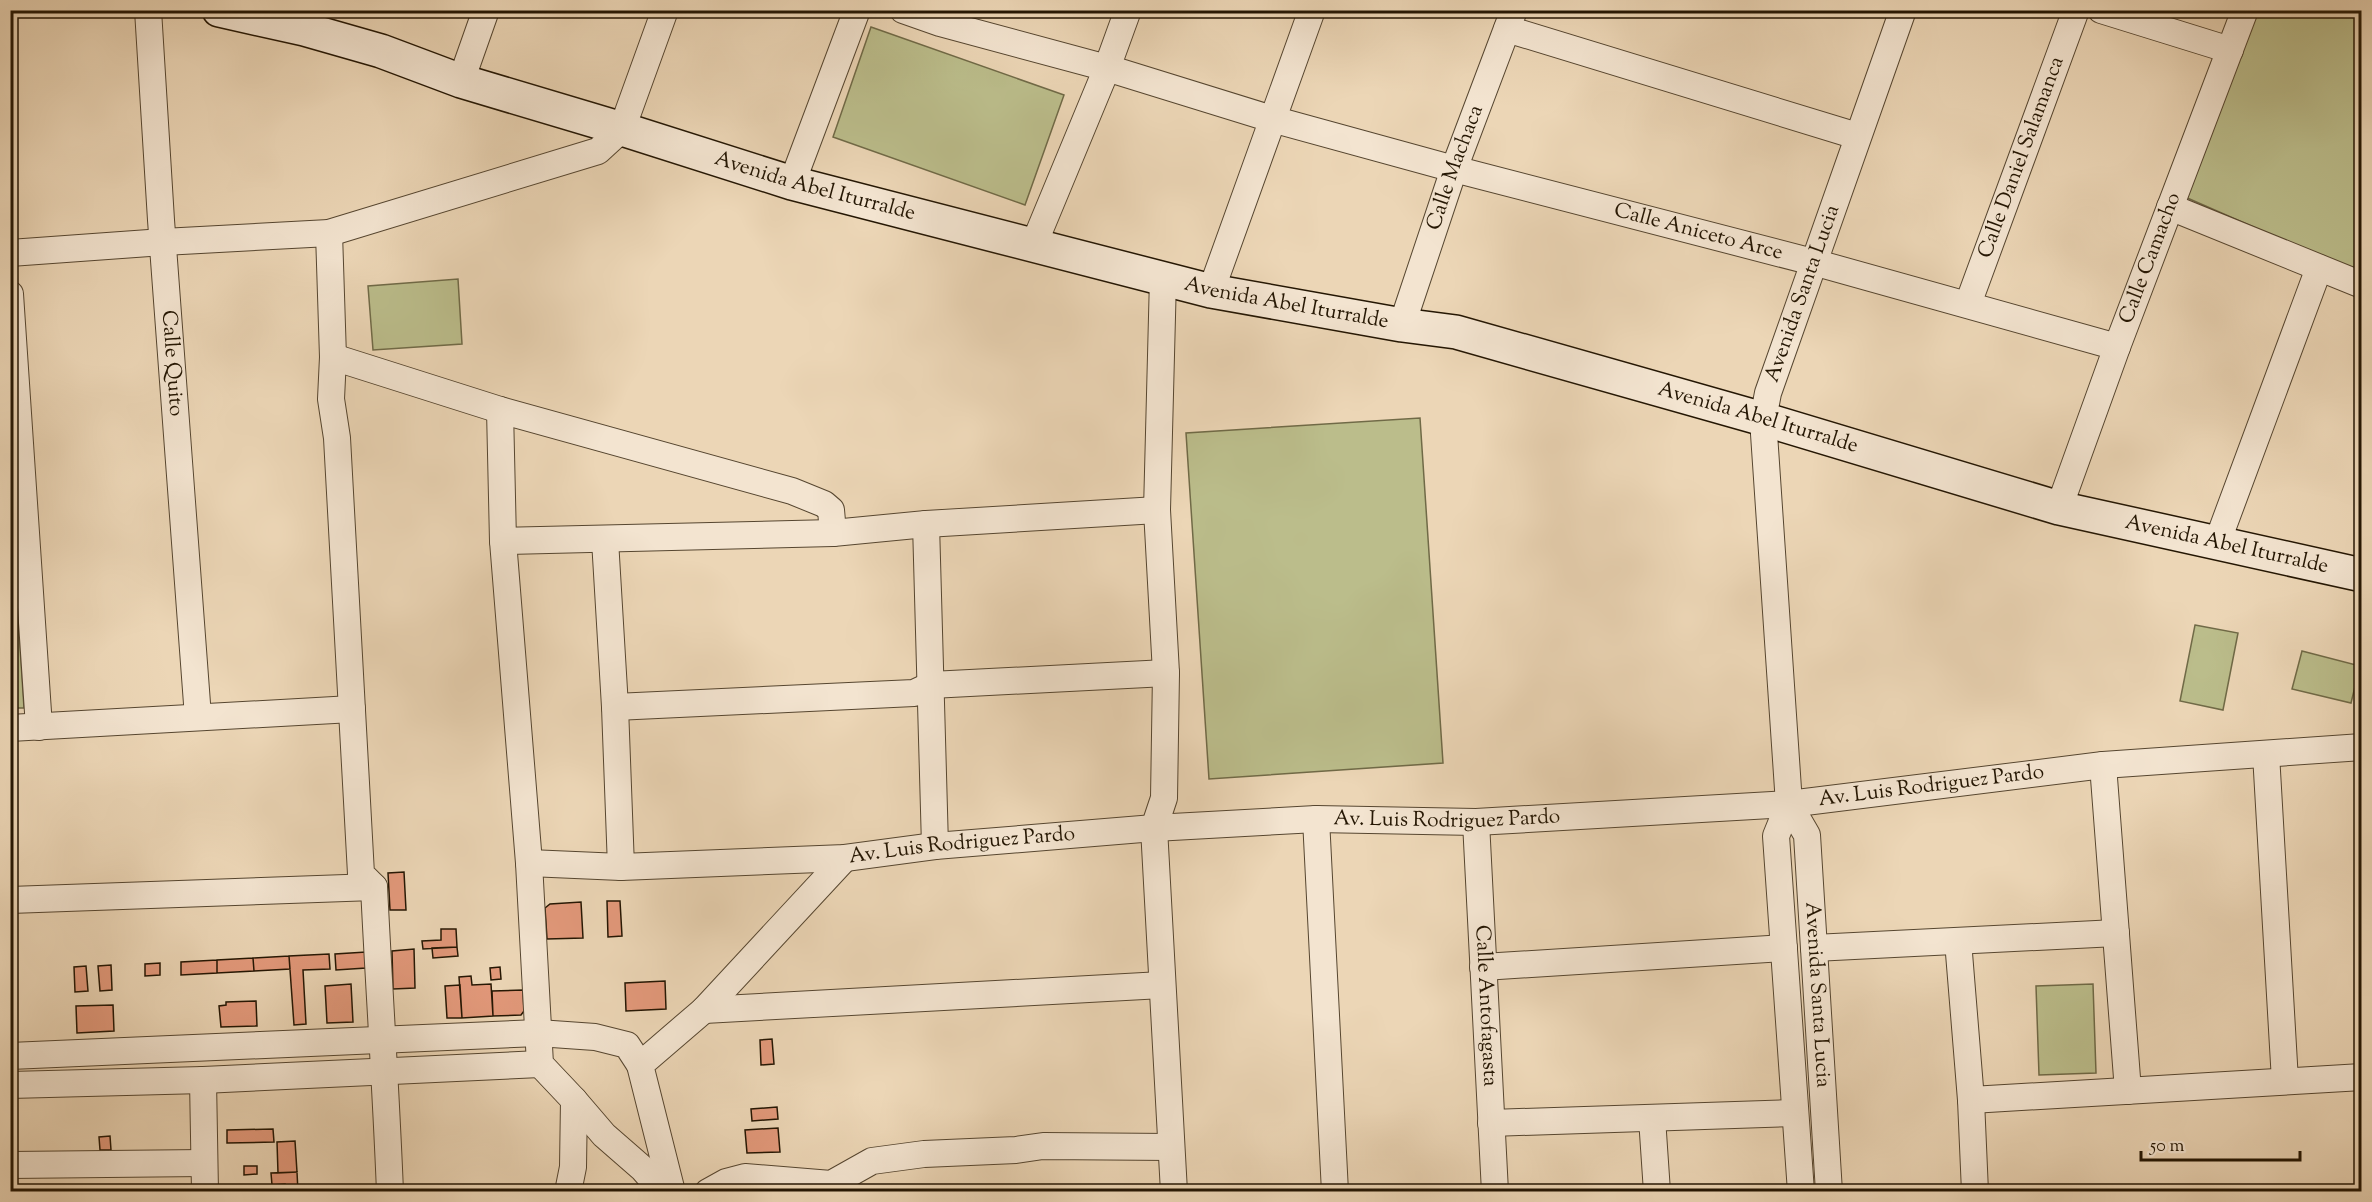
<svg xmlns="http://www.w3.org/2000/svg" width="2372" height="1202" font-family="'Sorts Mill Goudy',serif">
<rect width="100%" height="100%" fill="#ecd6b6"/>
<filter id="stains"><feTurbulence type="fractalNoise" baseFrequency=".00333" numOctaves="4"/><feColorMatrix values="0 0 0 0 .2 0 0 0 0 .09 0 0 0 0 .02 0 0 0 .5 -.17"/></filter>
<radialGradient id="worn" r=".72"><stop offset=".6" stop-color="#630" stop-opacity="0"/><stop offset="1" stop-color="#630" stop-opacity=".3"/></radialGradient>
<path fill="#bbbd8b" stroke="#706a47" stroke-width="1.5" d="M2258,11H2361V274L2185,197Z
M871,27L1064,95L1025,205L833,137Z
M458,279L462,344L373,350L368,286Z
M1420,418L1443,763L1209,779L1186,433Z
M10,570H15L24,708H11Z
M2195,625L2238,633L2223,710L2180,701Z
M2302,651L2360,666L2351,703L2292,689Z
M2093,984L2096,1073L2039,1075L2036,986Z"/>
<path fill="#e3997b" stroke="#241603" stroke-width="1.5" d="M404,872L406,910H390L388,873Z
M607,901H620L622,936L608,937Z
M581,902L583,938L547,939L545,908L550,904Z
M441,929H456L457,947L423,949L422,941L441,940Z
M457,947L458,956L433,958L432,948Z
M414,949L415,988L393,989L392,951Z
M366,952V968L336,970L335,954Z
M329,954L330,969L303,970L306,1024L294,1025L289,956Z
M289,956L290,969L254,971L253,958Z
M253,958L254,971L217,973V960Z
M217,960V973L181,975V962Z
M160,963V975L145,976V964Z
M111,965L112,990L100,991L98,966Z
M86,966L88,991L75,992L74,967Z
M500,967L501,979L491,980L490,968Z
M471,976L472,985L491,984L493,1016L462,1018L459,977Z
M665,981L666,1009L626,1011L625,983Z
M351,984L353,1022L327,1023L325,986Z
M460,985L462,1018H447L445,986Z
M523,990L524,1011L521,1015L493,1016L492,991Z
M256,1001L257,1026L221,1027L219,1006L226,1005V1002Z
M113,1005L114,1031L77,1033L76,1006Z
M772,1039L774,1064L761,1065L760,1040Z
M777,1107L778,1119L752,1121L751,1109Z
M778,1128L780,1152L747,1153L745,1130Z
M273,1129L274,1142L227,1143V1130Z
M110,1136L111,1150H100L99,1137Z
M295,1141L297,1172L278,1173L277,1142Z
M244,1166H257V1174L244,1175Z
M297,1172L298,1192H285V1184L272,1185L271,1173Z"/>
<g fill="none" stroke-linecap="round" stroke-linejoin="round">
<g stroke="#564630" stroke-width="28">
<g id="street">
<path id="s1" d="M148,10L161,220L198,717"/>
<path id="s2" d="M903,10L940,23L1107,68L1272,119L1454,169L1813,262L2117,347"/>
<path d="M2101,10L2230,50"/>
<path d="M1507,29L1857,136"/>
<path d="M461,81L486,10"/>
<path d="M792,183L857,10"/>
<path d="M2170,207L2362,285"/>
<path d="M329,233L333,357L331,399L337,438L361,874L374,887C379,989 386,1090 390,1192"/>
<path d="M1034,244L1107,68L1128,10"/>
<path d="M10,253L163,242L329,233L598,151L622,129L665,10"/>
<path d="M1163,278L1157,510L1166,673L1164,798L1154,828L1174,1192"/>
<path d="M1211,291L1312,10"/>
<path d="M10,294L39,727"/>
<path id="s3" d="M1968,304L2076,10"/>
<path id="s4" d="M1402,325L1454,169L1514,10"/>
<path d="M333,357L500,410L792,491L824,504L831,510L833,533"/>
<path d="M500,410L503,541L529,863L540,1064L574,1100L573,1167L568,1192"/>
<path id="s5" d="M2059,508L2117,347L2245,10"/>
<path d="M926,524L935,846"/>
<path d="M605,540L615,707L621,867"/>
<path d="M503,541L833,533L926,524L1157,510"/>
<path d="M2217,543L2319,268"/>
<path d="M615,707L914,693L931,685L1166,673"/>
<path d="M10,728L352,709"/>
<path d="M2266,754L2285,1081"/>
<path d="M2103,765L2128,1091"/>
<path id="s6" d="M1789,804L1807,835L1829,1192"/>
<path d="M1316,819L1335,1192"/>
<path id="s7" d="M1476,822L1495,1192"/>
<path id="s8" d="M529,863L621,867L845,858L935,846L1154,828L1316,819L1476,822L1789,804L2103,765L2362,747"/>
<path d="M10,900L374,887"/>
<path d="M1958,941L1971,1100L1975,1192"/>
<path d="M1814,948L2116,933"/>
<path d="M1483,967L1784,948"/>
<path d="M704,1010L1162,985"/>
<path d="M10,1056L538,1033L595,1037L627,1045L640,1065"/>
<path d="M203,1080L205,1192"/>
<path d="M10,1085L203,1080L540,1064"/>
<path d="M574,1100L604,1135L643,1169L663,1192"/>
<path d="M1971,1100L2362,1077"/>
<path d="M1652,1118L1657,1192"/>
<path d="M1491,1123L1795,1113"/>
<path d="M10,1165L204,1163"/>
<path d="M672,1192L640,1065L704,1010L845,858"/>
<path d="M708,1192L726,1182L745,1177L831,1184L872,1161L924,1154L1016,1150L1043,1146L1171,1147"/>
<path id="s9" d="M1801,1192L1776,836L1789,804L1763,419L1768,393L1903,10"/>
</g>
</g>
<g stroke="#241603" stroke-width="36">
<g id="secondary">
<path id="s10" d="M219,10L304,29L381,51L461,81L622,129L792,183L1211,291L1402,325L1456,332L1763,419L2059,508L2362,575"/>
</g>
</g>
<use href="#street" stroke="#f3e4d0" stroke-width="26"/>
<use href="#secondary" stroke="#f3e4d0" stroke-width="33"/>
</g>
<g text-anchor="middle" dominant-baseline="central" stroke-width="4.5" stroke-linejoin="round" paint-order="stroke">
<g font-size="21" fill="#241603" stroke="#f3e4d0">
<text stroke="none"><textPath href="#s3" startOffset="156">Calle Daniel Salamanca</textPath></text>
<text stroke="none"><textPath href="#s4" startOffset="166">Calle Machaca</textPath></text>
<text stroke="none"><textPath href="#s10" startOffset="622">Avenida Abel Iturralde</textPath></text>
<text stroke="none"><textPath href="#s2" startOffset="826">Calle Aniceto Arce</textPath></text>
<text stroke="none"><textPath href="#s5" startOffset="266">Calle Camacho</textPath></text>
<text stroke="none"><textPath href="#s9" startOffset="909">Avenida Santa Lucia</textPath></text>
<text stroke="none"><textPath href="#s10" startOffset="1108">Avenida Abel Iturralde</textPath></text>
<text stroke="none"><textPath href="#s1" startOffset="354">Calle Quito</textPath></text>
<text stroke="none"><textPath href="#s10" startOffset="1594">Avenida Abel Iturralde</textPath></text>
<text stroke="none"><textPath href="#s10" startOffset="2080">Avenida Abel Iturralde</textPath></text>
<text stroke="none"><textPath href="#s8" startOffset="1406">Av. Luis Rodriguez Pardo</textPath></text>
<text stroke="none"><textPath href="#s8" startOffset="920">Av. Luis Rodriguez Pardo</textPath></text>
<text stroke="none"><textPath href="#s8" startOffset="434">Av. Luis Rodriguez Pardo</textPath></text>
<text stroke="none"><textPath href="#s6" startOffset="196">Avenida Santa Lucia</textPath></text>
<text stroke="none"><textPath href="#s7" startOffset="184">Calle Antofagasta</textPath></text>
</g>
</g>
<rect width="2372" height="1202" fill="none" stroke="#ecd6b6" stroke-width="36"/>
<rect x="12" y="12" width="2348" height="1178" fill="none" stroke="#241603" stroke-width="3"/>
<rect x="18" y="18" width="2336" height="1166" fill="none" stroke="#241603" stroke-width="1.5"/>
<path d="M2141 1151v9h159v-9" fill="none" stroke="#241603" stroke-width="3"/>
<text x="2150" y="1151" font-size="18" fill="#241603" stroke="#f3e4d0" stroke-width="4.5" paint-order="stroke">50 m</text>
<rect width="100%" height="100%" filter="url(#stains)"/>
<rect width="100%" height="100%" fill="url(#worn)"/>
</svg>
